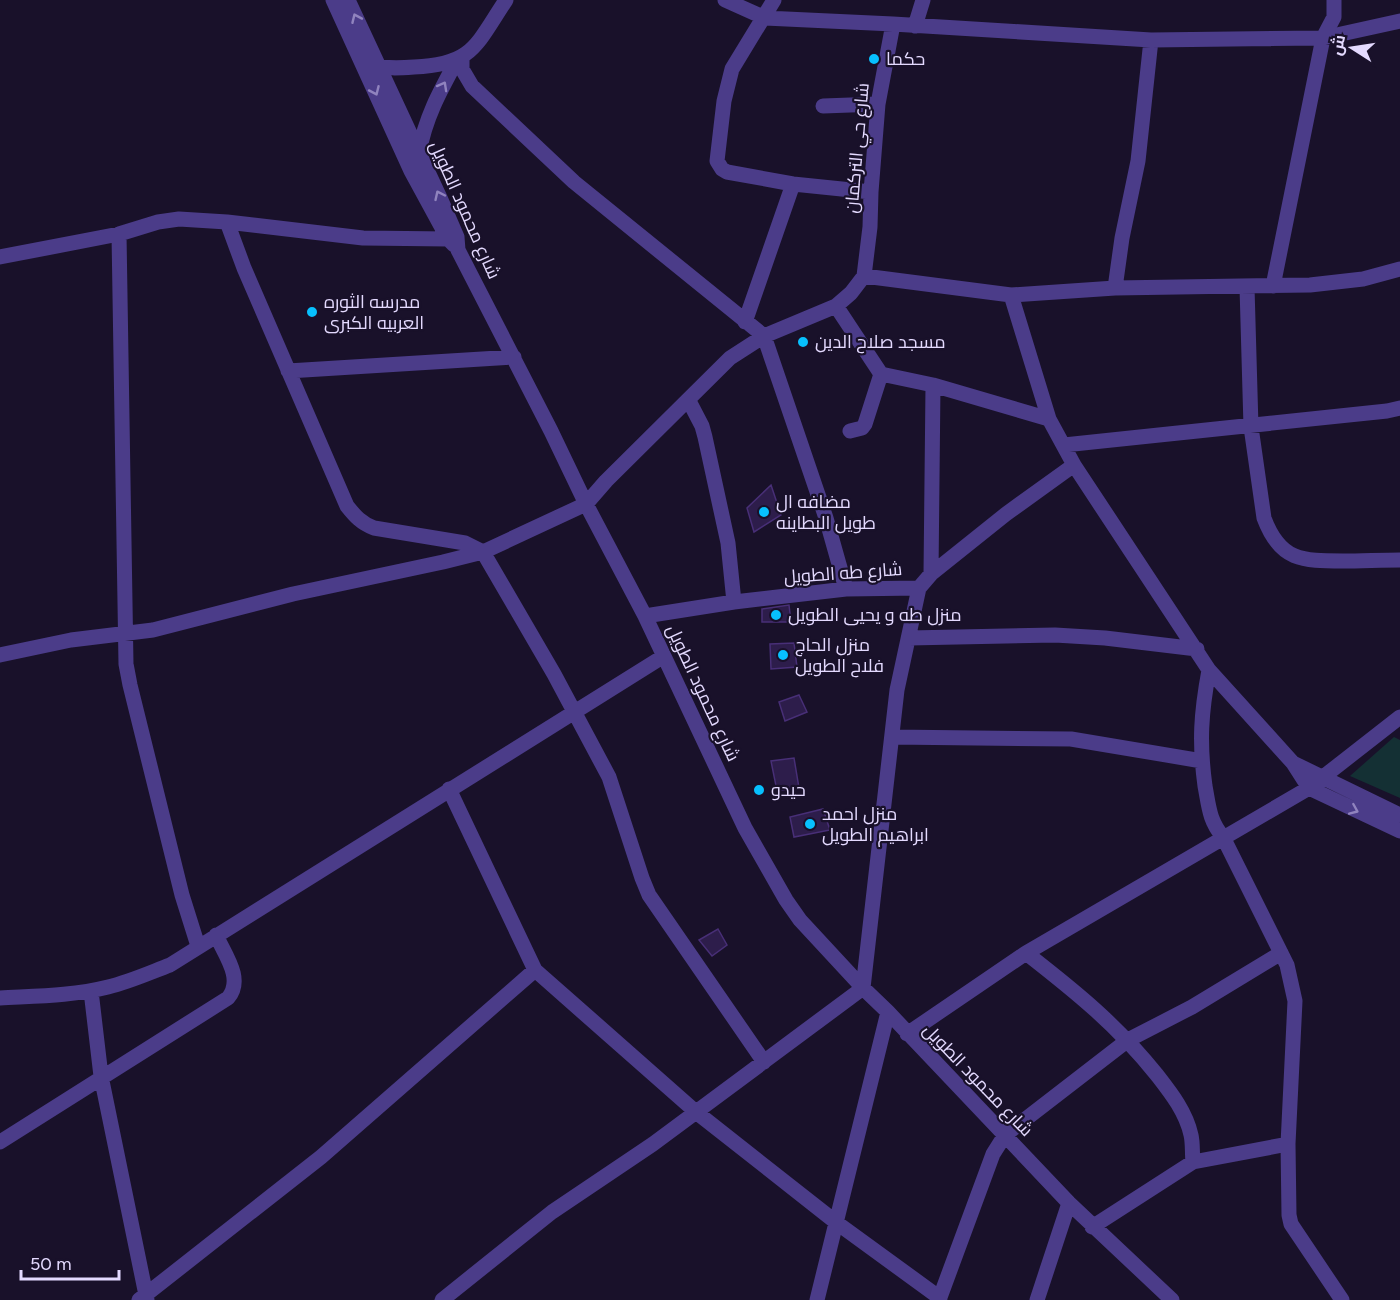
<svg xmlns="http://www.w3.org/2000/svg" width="1400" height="1300" font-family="Figtree,Cairo,sans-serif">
<rect width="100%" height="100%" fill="#19112a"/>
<path fill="#143034" d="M1394,737L1400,740V798L1350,776Z"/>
<path fill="#2d1d4b" stroke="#482f77" stroke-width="1.5" d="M771,485L781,515L754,532L747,508Z
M789,605L791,622H762V609Z
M794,643L797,667L771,669L770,644Z
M799,695L807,712L785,721L779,702Z
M794,758L799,788L777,791L771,761Z
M823,809L830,830L794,837L790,817Z
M718,929L727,945L712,956L699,940Z"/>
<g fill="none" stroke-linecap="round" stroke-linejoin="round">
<path stroke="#4b3c89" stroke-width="15" d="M333,0L411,171L448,239L454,245
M348,0L441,200L457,237L458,250L551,431L586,504L645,616L745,828L786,900L800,920L863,988L888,1012L1069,1203L1172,1300
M725,0L765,18L893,24
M774,0L732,69L724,101L717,161L722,169L727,172L793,184L871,192
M915,26L923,0
M462,57V69L472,86L574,182L764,336L826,518L846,589
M372,65C385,69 400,68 414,67C473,65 476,45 506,0
M823,106L878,104
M419,153C425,118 440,91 457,60
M227,222L244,268L347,506C355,516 361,523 374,528L465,543L483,552L554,674L609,777L642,878L649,895L764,1062
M119,234L126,664L130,685L182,895L198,946
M0,257L119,234L158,222L179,219L227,222L363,238L448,239L457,237
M864,276L1011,295L1115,288L1310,285L1363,279L1400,269
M1273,286L1323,38L1334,17V0
M1247,287L1251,427L1264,518C1280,561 1302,561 1343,561C1362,561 1381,560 1400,560
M1115,288L1122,238L1138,161L1151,40
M1011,295L1049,419L1074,465L1209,670L1293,763L1309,788L1400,831
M836,306L881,374L933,385L1049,419
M745,322L793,184
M288,371L514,357
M689,401L702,426L705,437L728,543L734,602
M850,431L862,428L865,424L881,374
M1064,445L1387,411L1400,408
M931,574L933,385
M645,616L734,602L846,589L919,588L931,574L1006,514L1074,465
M909,638L1055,635L1105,638L1197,649
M0,655L71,640L153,630L293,594L443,562L483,552L586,504L606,481L730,358L764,336L836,306L851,293L864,276L870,227L871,192L878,104L893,24L1151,40L1323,38L1400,21
M1209,670C1201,713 1199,742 1205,786C1209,807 1209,820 1223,837L1287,965L1295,1001L1288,1144L1289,1215L1291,1224L1342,1300
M892,737L1071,739L1202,761
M1293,763L1400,815
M449,789L535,970L696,1112L837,1223L940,1298
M1026,953C1076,992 1117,1025 1157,1075C1171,1093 1186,1112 1191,1135C1193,1143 1192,1154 1193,1162
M91,991L101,1076L147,1300
M0,998C36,996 72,996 108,987C129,982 149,973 170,965L664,656
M907,1034L1026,953L1309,788L1400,717
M0,1142L228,998C244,979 225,955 216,935
M1092,1227L1193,1162L1288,1144
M139,1300L321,1157L535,970
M442,1300L552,1212L653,1144L863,988L897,690L919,588
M817,1300L888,1012
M939,1300L993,1154L1005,1135L1128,1040L1192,1007L1281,953
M1037,1300L1069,1203"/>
</g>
<defs><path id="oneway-chevron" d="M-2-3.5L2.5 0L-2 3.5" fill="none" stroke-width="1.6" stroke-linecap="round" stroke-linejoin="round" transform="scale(1.5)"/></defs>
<g stroke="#9083be">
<use href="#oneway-chevron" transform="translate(356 18) rotate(-114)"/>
<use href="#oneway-chevron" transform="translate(443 86) rotate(-61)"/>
<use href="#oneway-chevron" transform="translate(375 91) rotate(66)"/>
<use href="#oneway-chevron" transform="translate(439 195) rotate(-115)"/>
<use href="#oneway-chevron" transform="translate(1354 810) rotate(23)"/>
</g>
<g fill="#07c0fe" stroke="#19112a" stroke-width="2">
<circle cx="874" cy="59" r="6"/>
<circle cx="312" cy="312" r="6"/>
<circle cx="803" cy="342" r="6"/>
<circle cx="764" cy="512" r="6"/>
<circle cx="776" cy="615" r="6"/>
<circle cx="783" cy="655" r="6"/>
<circle cx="759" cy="790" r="6"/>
<circle cx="810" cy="824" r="6"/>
</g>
<g text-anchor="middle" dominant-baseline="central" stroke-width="4.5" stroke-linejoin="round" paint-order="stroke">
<g font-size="18" fill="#e4daff" stroke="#19112a" text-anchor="start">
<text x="886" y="59">حكما</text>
<text x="324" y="302">مدرسه الثوره<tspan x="324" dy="21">العربيه الكبرى</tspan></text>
<text x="815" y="342">مسجد صلاح الدين</text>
<text x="776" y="502">مضافه ال<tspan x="776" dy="21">طويل البطاينه</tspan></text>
<text x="788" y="615">منزل طه و يحيى الطويل</text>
<text x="795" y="645">منزل الحاج<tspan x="795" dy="21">فلاح الطويل</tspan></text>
<text x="771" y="790">حيدو</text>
<text x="822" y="814">منزل احمد<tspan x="822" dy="21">ابراهيم الطويل</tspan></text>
</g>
<g font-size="18" fill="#e4daff" stroke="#19112a">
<text transform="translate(857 148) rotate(-85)">شارع حي التركمان</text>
<text transform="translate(465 210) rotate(66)">شارع محمود الطويل</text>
<text transform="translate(843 573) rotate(-4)">شارع طه الطويل</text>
<text transform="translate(703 693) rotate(65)">شارع محمود الطويل</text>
<text transform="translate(978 1080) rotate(46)">شارع محمود الطويل</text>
</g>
</g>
<g transform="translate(1352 48) rotate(282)" stroke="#19112a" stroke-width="4.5" paint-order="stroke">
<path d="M0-4.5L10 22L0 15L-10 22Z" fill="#e4daff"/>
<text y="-9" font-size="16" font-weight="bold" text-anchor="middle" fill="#e4daff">ش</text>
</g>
<path d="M21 1270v9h98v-9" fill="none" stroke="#e4daff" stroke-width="3"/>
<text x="30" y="1270" font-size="18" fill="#e4daff" stroke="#19112a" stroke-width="4.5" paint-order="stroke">50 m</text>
</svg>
